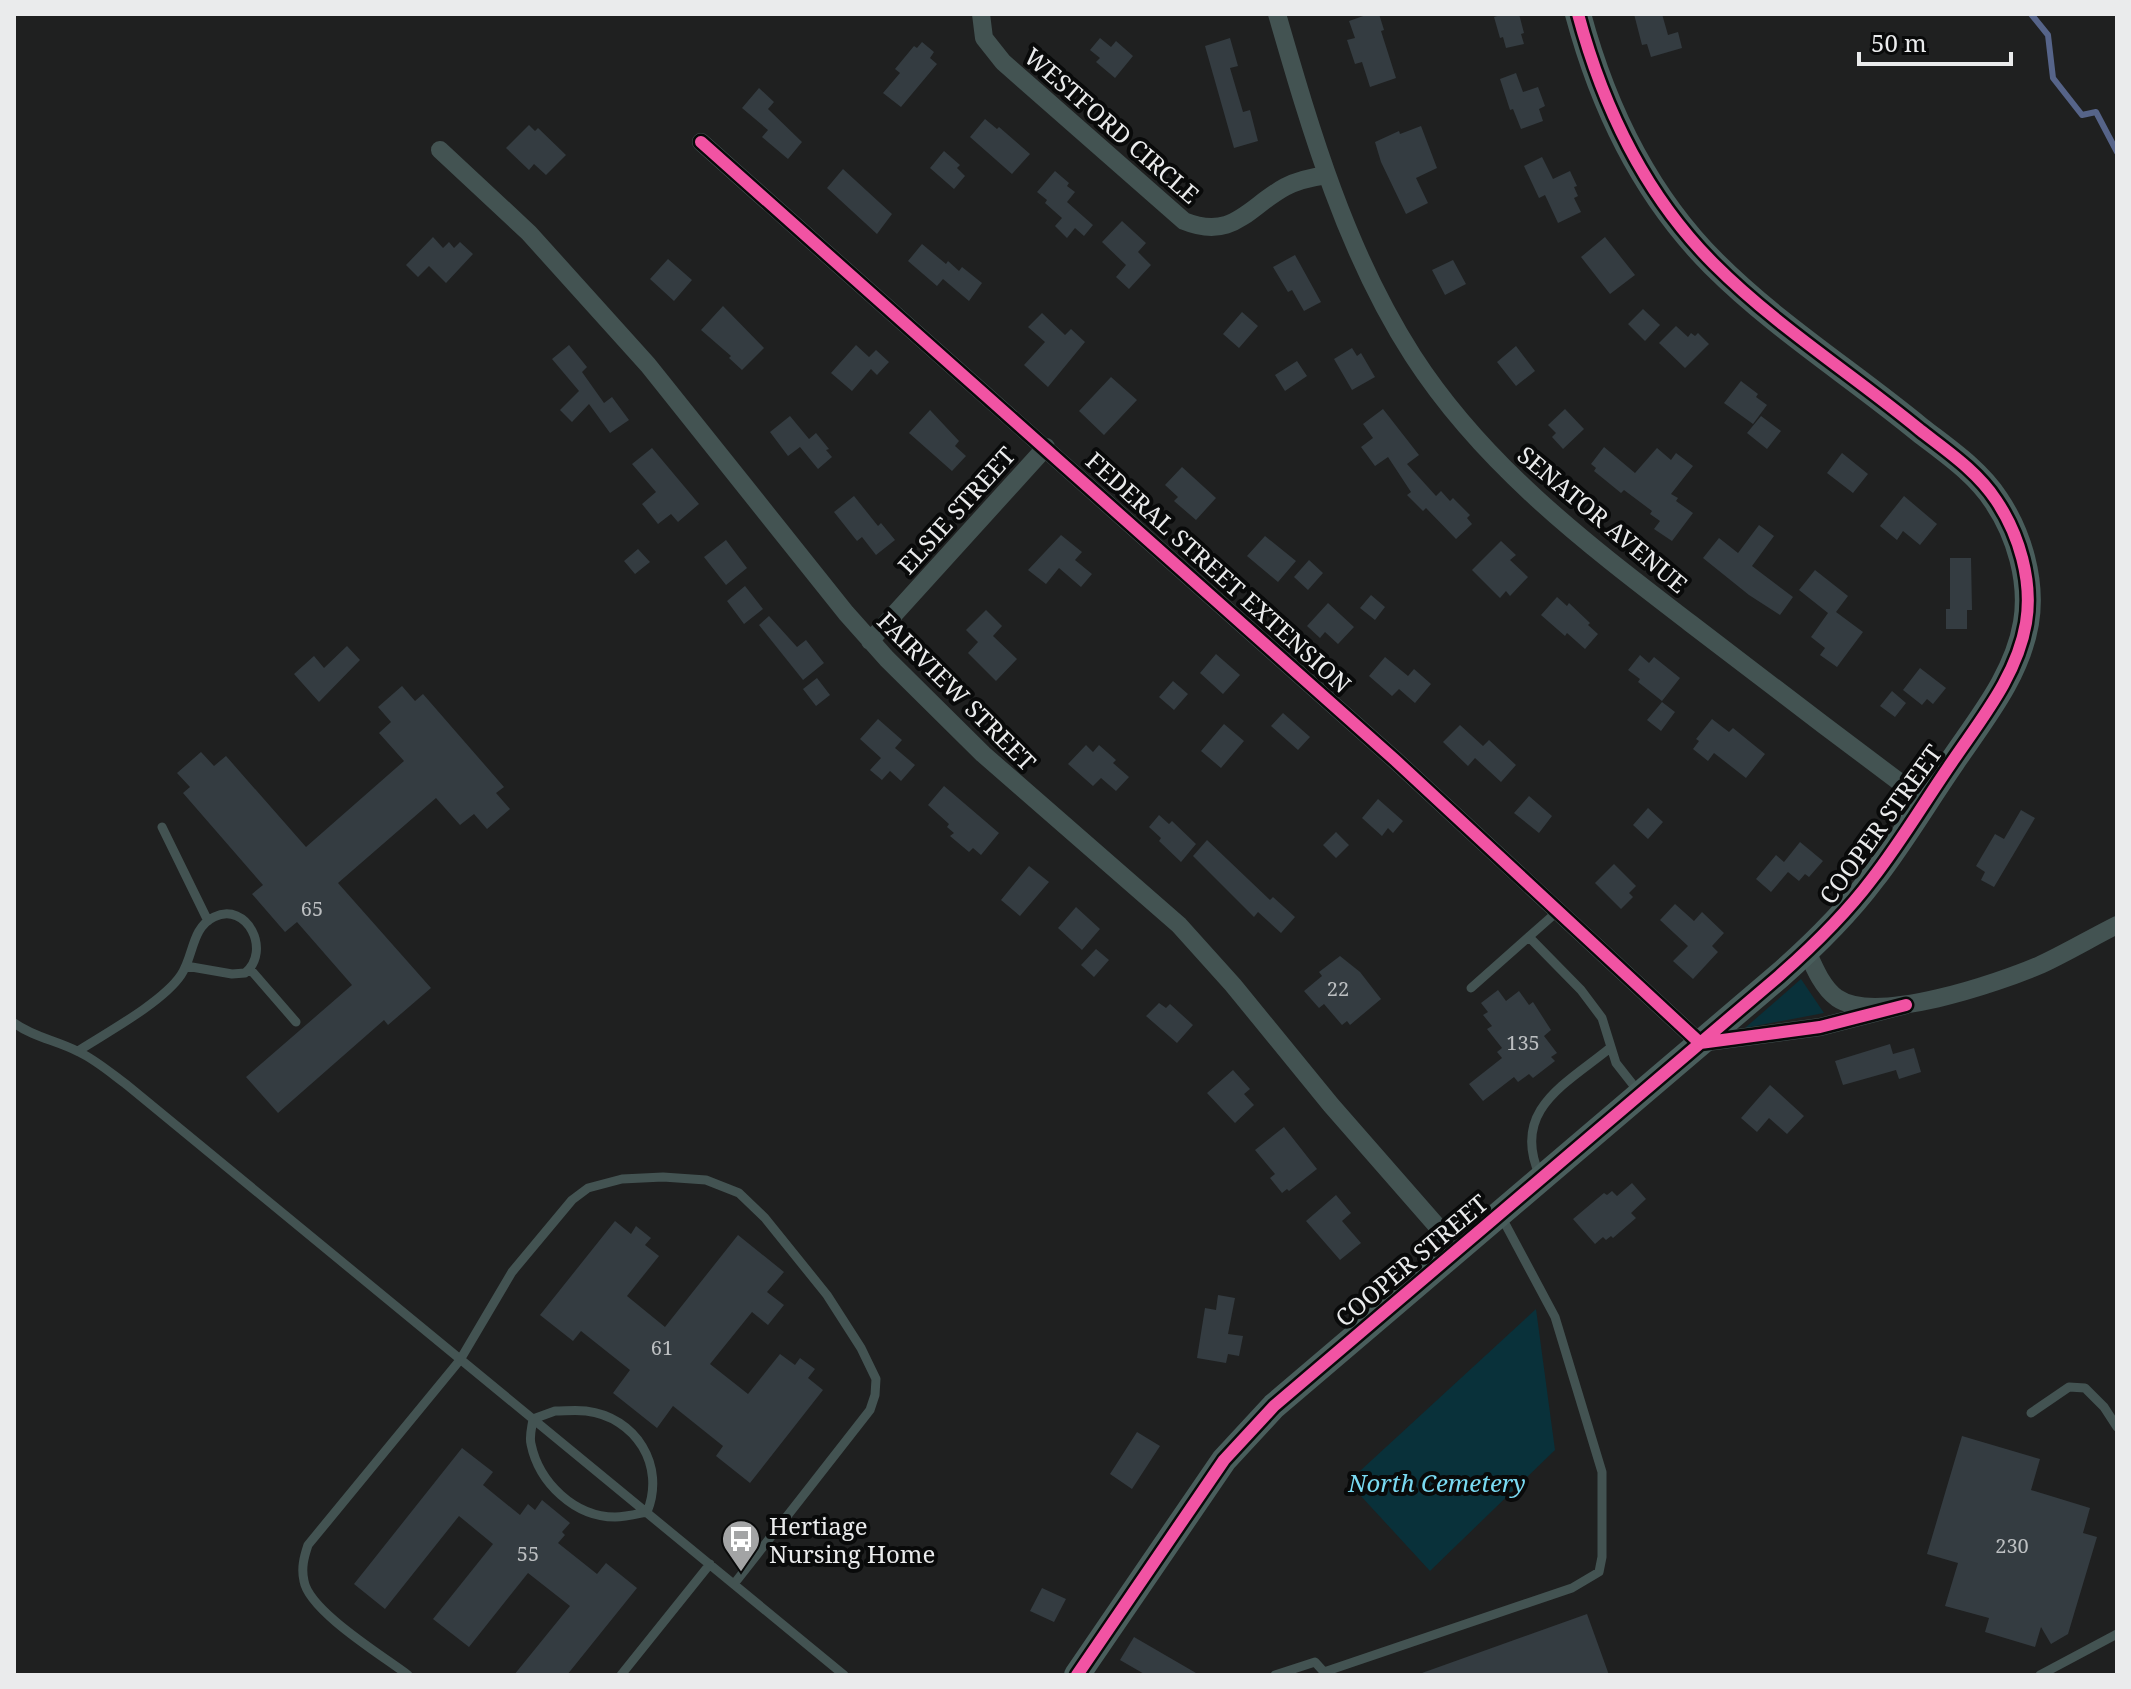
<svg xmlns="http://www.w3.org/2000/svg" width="2131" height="1689" font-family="'Noto Serif',serif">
<rect width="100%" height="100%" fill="#1f2020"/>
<path fill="#09313a" d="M1801,979L1824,1013L1745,1028Z
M1536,1309L1555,1450L1430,1571L1348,1482Z"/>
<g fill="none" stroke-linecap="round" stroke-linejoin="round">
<path stroke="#566489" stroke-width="6" d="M2031,14L2048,35L2053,78L2082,115L2096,112L2117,152"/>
</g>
<path fill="#343c41" d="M1369,14H1379L1384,30L1381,31L1396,78L1370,87L1362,62L1355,64L1347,40L1355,38L1349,21Z
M1504,14H1519L1524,33L1521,34L1524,44L1506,48L1503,37L1500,38L1494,17Z
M1634,14H1662L1668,35L1678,32L1682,48L1651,57L1647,44L1642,45Z
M1100,38L1111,47L1116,41L1133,56L1115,78L1096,62L1100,58L1090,50Z
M1230,38L1238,66L1230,68L1243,112L1250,110L1258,141L1234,148L1205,46Z
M922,42L934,52L930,58L937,64L901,107L883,93L900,73L895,69L914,46L917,48Z
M1516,73L1523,92L1538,87L1545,106L1539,109L1543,121L1521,129L1513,109L1510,110L1500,79Z
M759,88L774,102L768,109L802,142L788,159L762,137L768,130L742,108Z
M985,119L997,129L999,127L1030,154L1012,174L970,137Z
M529,125L535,131L538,128L566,155L546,175L534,164L529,170L506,148Z
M1421,126L1437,168L1416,178L1428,203L1406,214L1381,162L1375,142L1399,131L1400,134Z
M944,151L960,165L957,168L965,176L954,189L930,168Z
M1542,157L1553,179L1570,171L1577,186L1574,187L1578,196L1574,198L1581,212L1558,223L1545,195L1539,198L1524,166Z
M843,169L892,214L877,234L827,188Z
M1055,171L1069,183L1067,186L1075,192L1067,202L1093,225L1084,236L1075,228L1067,238L1055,226L1062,218L1045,203L1047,200L1037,192Z
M1122,221L1146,243L1138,252L1151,265L1129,289L1116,277L1126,265L1102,242Z
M433,237L443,248L449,242L454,248L460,242L473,254L446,283L429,266L418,277L406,265Z
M1605,237L1635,275L1610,294L1581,257Z
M922,244L946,264L948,261L959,271L962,267L982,283L969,301L943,279L937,286L908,261Z
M1295,255L1321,302L1304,311L1292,290L1288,292L1273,267Z
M668,259L692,280L674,301L650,279Z
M1453,260L1466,284L1445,295L1432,270Z
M723,306L764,348L742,370L729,358L731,356L701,330Z
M1643,309L1660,325L1645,341L1628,324Z
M1242,312L1258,326L1239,348L1223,334Z
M1042,313L1065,335L1071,329L1085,342L1048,387L1024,365L1045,342L1028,327Z
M1676,326L1688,337L1691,333L1695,336L1698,333L1709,344L1685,368L1659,343Z
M569,345L587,367L582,372L604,403L612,397L629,420L610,433L589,404L572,422L560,410L579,391L552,359Z
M856,345L869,357L876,350L889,362L877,375L871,369L852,391L831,373Z
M1516,346L1535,371L1516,386L1497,362Z
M1352,348L1357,356L1361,353L1375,377L1352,390L1334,359Z
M1297,361L1307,376L1285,391L1275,375Z
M1111,377L1137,400L1104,435L1079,411Z
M1741,381L1758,394L1756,397L1767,405L1753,424L1724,403Z
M1383,409L1419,455L1407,464L1436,496L1441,491L1450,501L1453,498L1470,515L1467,518L1472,524L1456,539L1426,508L1423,511L1407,495L1411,492L1388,457L1375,466L1361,447L1373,438L1363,424Z
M1565,409L1584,429L1563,449L1552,437L1556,433L1548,425Z
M930,410L959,441L955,446L966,456L952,471L909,433Z
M790,416L809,439L816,433L829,449L826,450L832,457L818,469L800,447L788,456L770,432Z
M1761,416L1781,431L1767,449L1747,433Z
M1604,447L1635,473L1657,448L1671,460L1676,453L1693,466L1671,494L1678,498L1676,501L1693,513L1672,541L1654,529L1660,521L1650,514L1652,511L1624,490L1621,493L1594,471L1596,468L1591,464Z
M652,448L699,504L678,522L671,514L658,524L642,504L656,492L632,464Z
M1842,453L1868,474L1853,493L1827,473Z
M1182,467L1216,498L1196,520L1174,501L1178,497L1165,485Z
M854,496L878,526L881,523L895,540L876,555L862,537L857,541L834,512Z
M1904,496L1937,524L1920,545L1903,531L1897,540L1880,526Z
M1759,525L1774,536L1752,566L1793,597L1780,615L1749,595L1703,558L1719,538L1738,553Z
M1061,535L1082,552L1075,560L1092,574L1081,587L1059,568L1046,584L1028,570Z
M1265,536L1296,561L1278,582L1247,556Z
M726,540L747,568L726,585L704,557Z
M1501,541L1516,555L1510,560L1528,577L1510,596L1506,591L1500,598L1472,570Z
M638,549L650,562L635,574L624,561Z
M1950,558H1971L1972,610H1967V629H1946V609H1950Z
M1309,560L1323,573L1308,590L1294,577Z
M1815,570L1848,596L1836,612L1863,632L1837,667L1820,655L1825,648L1811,637L1828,613L1799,590Z
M745,586L763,609L744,624L727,601Z
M1371,595L1385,607L1375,620L1360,608Z
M1557,597L1567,606L1569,603L1590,623L1588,625L1598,634L1585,649L1567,633L1565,636L1541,615Z
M1328,603L1354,627L1338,644L1325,632L1320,638L1307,626Z
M986,610L1002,626L993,636L1017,659L996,681L968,653L978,642L966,630Z
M769,616L797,647L806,640L824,663L803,680L759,625Z
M347,646L360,660L319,702L294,674L314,656L324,668Z
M1216,654L1240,675L1223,694L1200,673Z
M1640,655L1649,663L1654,657L1680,678L1662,701L1638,682L1640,679L1628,670Z
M1385,657L1408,676L1414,669L1431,684L1415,703L1399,689L1392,696L1369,676Z
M1920,668L1946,688L1933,704L1927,699L1922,705L1903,690Z
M817,678L830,695L816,706L803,689Z
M1173,681L1188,694L1174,710L1159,697Z
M402,686L415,701L423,694L504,787L496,793L510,809L487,829L474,814L460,825L436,798L338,883L431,988L388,1025L384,1020L278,1113L246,1077L352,985L297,922L285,932L252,894L263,885L183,793L190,787L177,773L201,752L214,766L226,756L306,847L404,761L379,733L391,722L378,707Z
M1892,691L1906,703L1895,717L1880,706Z
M1662,702L1675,712L1661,731L1647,720Z
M1283,713L1310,737L1298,750L1271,726Z
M878,719L902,740L895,748L915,765L901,781L890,771L882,780L870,770L881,758L860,739Z
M1712,719L1729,732L1733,728L1765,754L1746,778L1714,753L1708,761L1693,749L1699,741L1696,739Z
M1224,724L1244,741L1221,768L1201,751Z
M1460,725L1483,746L1489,740L1516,765L1501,782L1475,758L1468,766L1443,742Z
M1086,745L1093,752L1099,745L1116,760L1113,763L1129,777L1116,791L1101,778L1093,786L1068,764Z
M944,786L999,833L981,855L973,848L969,852L950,836L954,833L947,827L949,824L928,805Z
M1529,796L1552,816L1539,833L1514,813Z
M1378,799L1403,821L1393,833L1388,828L1382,836L1362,818Z
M1648,808L1663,822L1648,839L1633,825Z
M2021,810L2035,818L1994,887L1981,880L1985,872L1976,866L1995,834L2004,839Z
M1159,815L1169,824L1172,821L1196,844L1181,862L1159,841L1161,838L1149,827Z
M1336,832L1349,845L1336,858L1323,845Z
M1207,840L1270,900L1273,897L1295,917L1281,933L1258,912L1254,917L1193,856Z
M1800,842L1823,861L1809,877L1805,874L1799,881L1788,872L1771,892L1756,879L1776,855L1784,862Z
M1614,864L1636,886L1629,893L1633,897L1621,909L1595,883Z
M1029,866L1049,882L1020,916L1001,900Z
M1675,904L1694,921L1702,912L1724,933L1712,946L1718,952L1693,979L1673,961L1688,946L1660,920Z
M1076,907L1100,929L1082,950L1058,928Z
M1096,949L1109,960L1094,977L1081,965Z
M1340,956L1360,972L1381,999L1350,1025L1347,1021L1342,1025L1324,1004L1319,1008L1304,991L1322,976L1319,972Z
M1498,990L1506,1001L1519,991L1529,1005L1533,1002L1551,1030L1544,1036L1557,1053L1551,1057L1555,1061L1533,1078L1529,1074L1518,1082L1514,1077L1483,1101L1469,1084L1502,1058L1497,1052L1502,1048L1487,1029L1492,1026L1483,1015L1488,1012L1481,1003Z
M1159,1003L1166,1008L1170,1004L1193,1025L1177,1043L1146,1016Z
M1890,1044L1893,1054L1914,1048L1921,1072L1899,1079L1896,1070L1843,1085L1835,1061Z
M1233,1070L1250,1089L1244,1094L1254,1105L1235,1123L1207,1093Z
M1770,1085L1804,1116L1787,1134L1769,1118L1757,1132L1741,1118Z
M1284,1127L1317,1169L1289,1191L1287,1189L1282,1193L1270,1178L1275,1174L1255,1150Z
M1632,1183L1646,1199L1631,1213L1636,1218L1613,1238L1611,1236L1606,1240L1603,1237L1595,1244L1573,1219L1604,1193L1607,1195L1612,1191L1617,1196Z
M1336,1195L1351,1213L1342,1221L1361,1243L1340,1260L1306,1221Z
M615,1221L631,1234L636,1226L651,1238L645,1245L659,1256L627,1296L665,1327L738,1235L784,1272L767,1292L784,1305L768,1325L752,1312L710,1364L748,1394L780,1354L795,1365L800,1358L815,1369L808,1378L823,1390L750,1483L716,1456L723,1446L673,1406L657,1428L613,1393L630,1370L581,1331L573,1341L540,1315Z
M1218,1295L1235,1298L1228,1334L1243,1336L1239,1356L1228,1354L1226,1363L1197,1358L1205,1308L1216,1310Z
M1137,1432L1160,1446L1132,1489L1110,1474Z
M1962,1436L2040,1459L2031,1490L2090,1508L2083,1533L2097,1537L2068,1634L2051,1644L2041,1627L2035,1647L1985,1632L1989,1618L1945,1606L1958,1563L1927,1554Z
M462,1448L493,1472L483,1485L520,1515L528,1504L535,1510L542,1500L570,1523L562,1532L565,1535L558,1543L597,1574L606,1563L637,1588L567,1675H514L570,1606L528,1573L469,1647L433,1619L493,1544L459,1516L385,1609L354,1584Z
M1042,1588L1066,1599L1054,1622L1030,1611Z
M1587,1614L1609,1675H1422V1673Z
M1134,1637L1196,1673L1146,1675L1120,1660Z"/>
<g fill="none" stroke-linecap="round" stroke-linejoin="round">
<path stroke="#435352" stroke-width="9" d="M162,827L208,921
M1529,937L1581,990L1602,1018L1616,1063L1638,1091
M250,969L296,1022
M1471,988L1558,911
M14,1023C35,1038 56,1040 79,1052C96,1060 112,1074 127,1085L844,1675
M78,1051C106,1033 163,1002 181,975C194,956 191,928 214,917C247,901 272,951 245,973L232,974L186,966
M1540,1176C1510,1110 1566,1084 1610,1048
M555,1411C565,1411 576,1410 586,1411C636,1417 666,1466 647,1512C637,1514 625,1517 615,1517C575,1517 539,1483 531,1444C529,1436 532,1427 533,1419Z
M2031,1413L2069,1387L2085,1388L2104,1407L2117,1427
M408,1675C383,1656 309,1611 304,1581C301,1568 304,1557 308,1545L460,1360L512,1272L572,1200L588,1188L622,1179L663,1177L706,1180L739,1193L765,1218L827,1295L861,1348L876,1379L875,1395L870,1410L734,1584
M621,1675L710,1564
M1275,1675L1315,1662L1324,1672
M1325,1675L1324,1672L1572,1588L1599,1572L1602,1557V1472L1555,1317L1501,1216
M2040,1675L2117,1634"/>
<path stroke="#435352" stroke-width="18" d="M981,14L984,38L1003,62L1184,221C1233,241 1248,207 1285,187C1298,180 1313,177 1327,175
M1277,14C1311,131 1346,252 1413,356C1484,466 1587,544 1690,623C1768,683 1847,743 1926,802
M701,142L1395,760L1700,1043L1820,1027L1906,1005
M440,150L529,233L648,365L846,613L887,659L983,754L1179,925L1233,985L1331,1105L1457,1249
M870,641L1046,447
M1807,951C1814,967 1822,987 1837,998C1876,1025 1998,983 2040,965C2066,953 2091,938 2117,925"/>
<path stroke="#495e5c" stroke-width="26" d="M1077,1675L1224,1460L1274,1406L1779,976C1813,946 1845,915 1872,879C1901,842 1925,801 1952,762C1981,719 2017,676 2026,623C2033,581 2019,534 1996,500C1977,471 1947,451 1920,430C1852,374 1776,326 1714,264C1646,196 1603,107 1578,14"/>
<g stroke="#090a0a" stroke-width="17">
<path id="cycleway" d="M701,142L1395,760L1700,1043L1820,1027L1906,1005
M1077,1675L1224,1460L1274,1406L1779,976C1813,946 1845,915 1872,879C1901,842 1925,801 1952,762C1981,719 2017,676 2026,623C2033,581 2019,534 1996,500C1977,471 1947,451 1920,430C1852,374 1776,326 1714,264C1646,196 1603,107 1578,14"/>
</g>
<use href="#cycleway" stroke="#f153a3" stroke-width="12"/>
</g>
<defs>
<g id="bus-pin" transform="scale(2)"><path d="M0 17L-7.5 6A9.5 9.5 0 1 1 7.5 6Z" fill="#a3a4a5" stroke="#090a0a"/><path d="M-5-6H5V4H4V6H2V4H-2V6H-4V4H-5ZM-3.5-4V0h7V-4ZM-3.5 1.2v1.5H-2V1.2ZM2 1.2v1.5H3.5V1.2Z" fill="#fff"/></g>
</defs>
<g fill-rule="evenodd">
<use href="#bus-pin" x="741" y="1539"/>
</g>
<g text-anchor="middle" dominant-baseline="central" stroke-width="8" stroke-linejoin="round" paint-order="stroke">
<g font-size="20" fill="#bcbfc1">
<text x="312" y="908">65</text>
<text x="1338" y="988">22</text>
<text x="1523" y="1042">135</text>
<text x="662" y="1347">61</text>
<text x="2012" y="1545">230</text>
<text x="528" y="1553">55</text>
</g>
<g font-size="24" fill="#eaebec" stroke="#090a0a">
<text transform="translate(1112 125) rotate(41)">WESTFORD CIRCLE</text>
<text transform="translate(956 510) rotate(-48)">ELSIE STREET</text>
<text transform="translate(1603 519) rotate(40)">SENATOR AVENUE</text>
<text transform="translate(1219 572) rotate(42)">FEDERAL STREET EXTENSION</text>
<text transform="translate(957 691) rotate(45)">FAIRVIEW STREET</text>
<text transform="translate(1880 824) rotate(-54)">COOPER STREET</text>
<text transform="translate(1411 1260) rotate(-40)">COOPER STREET</text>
</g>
<g font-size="24" font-style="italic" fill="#79d9f1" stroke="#090a0a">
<text x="1437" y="1482">North Cemetery</text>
</g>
<g font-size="24" fill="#eaebec" stroke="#090a0a" text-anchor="start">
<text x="769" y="1525">Hertiage<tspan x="769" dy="28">Nursing Home</tspan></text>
</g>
</g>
<rect width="2131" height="1689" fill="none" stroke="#eaebec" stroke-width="32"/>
<path d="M1859 52v12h152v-12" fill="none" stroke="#eaebec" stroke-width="4"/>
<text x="1871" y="52" font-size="24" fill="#eaebec" stroke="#090a0a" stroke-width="6" paint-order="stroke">50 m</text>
</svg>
